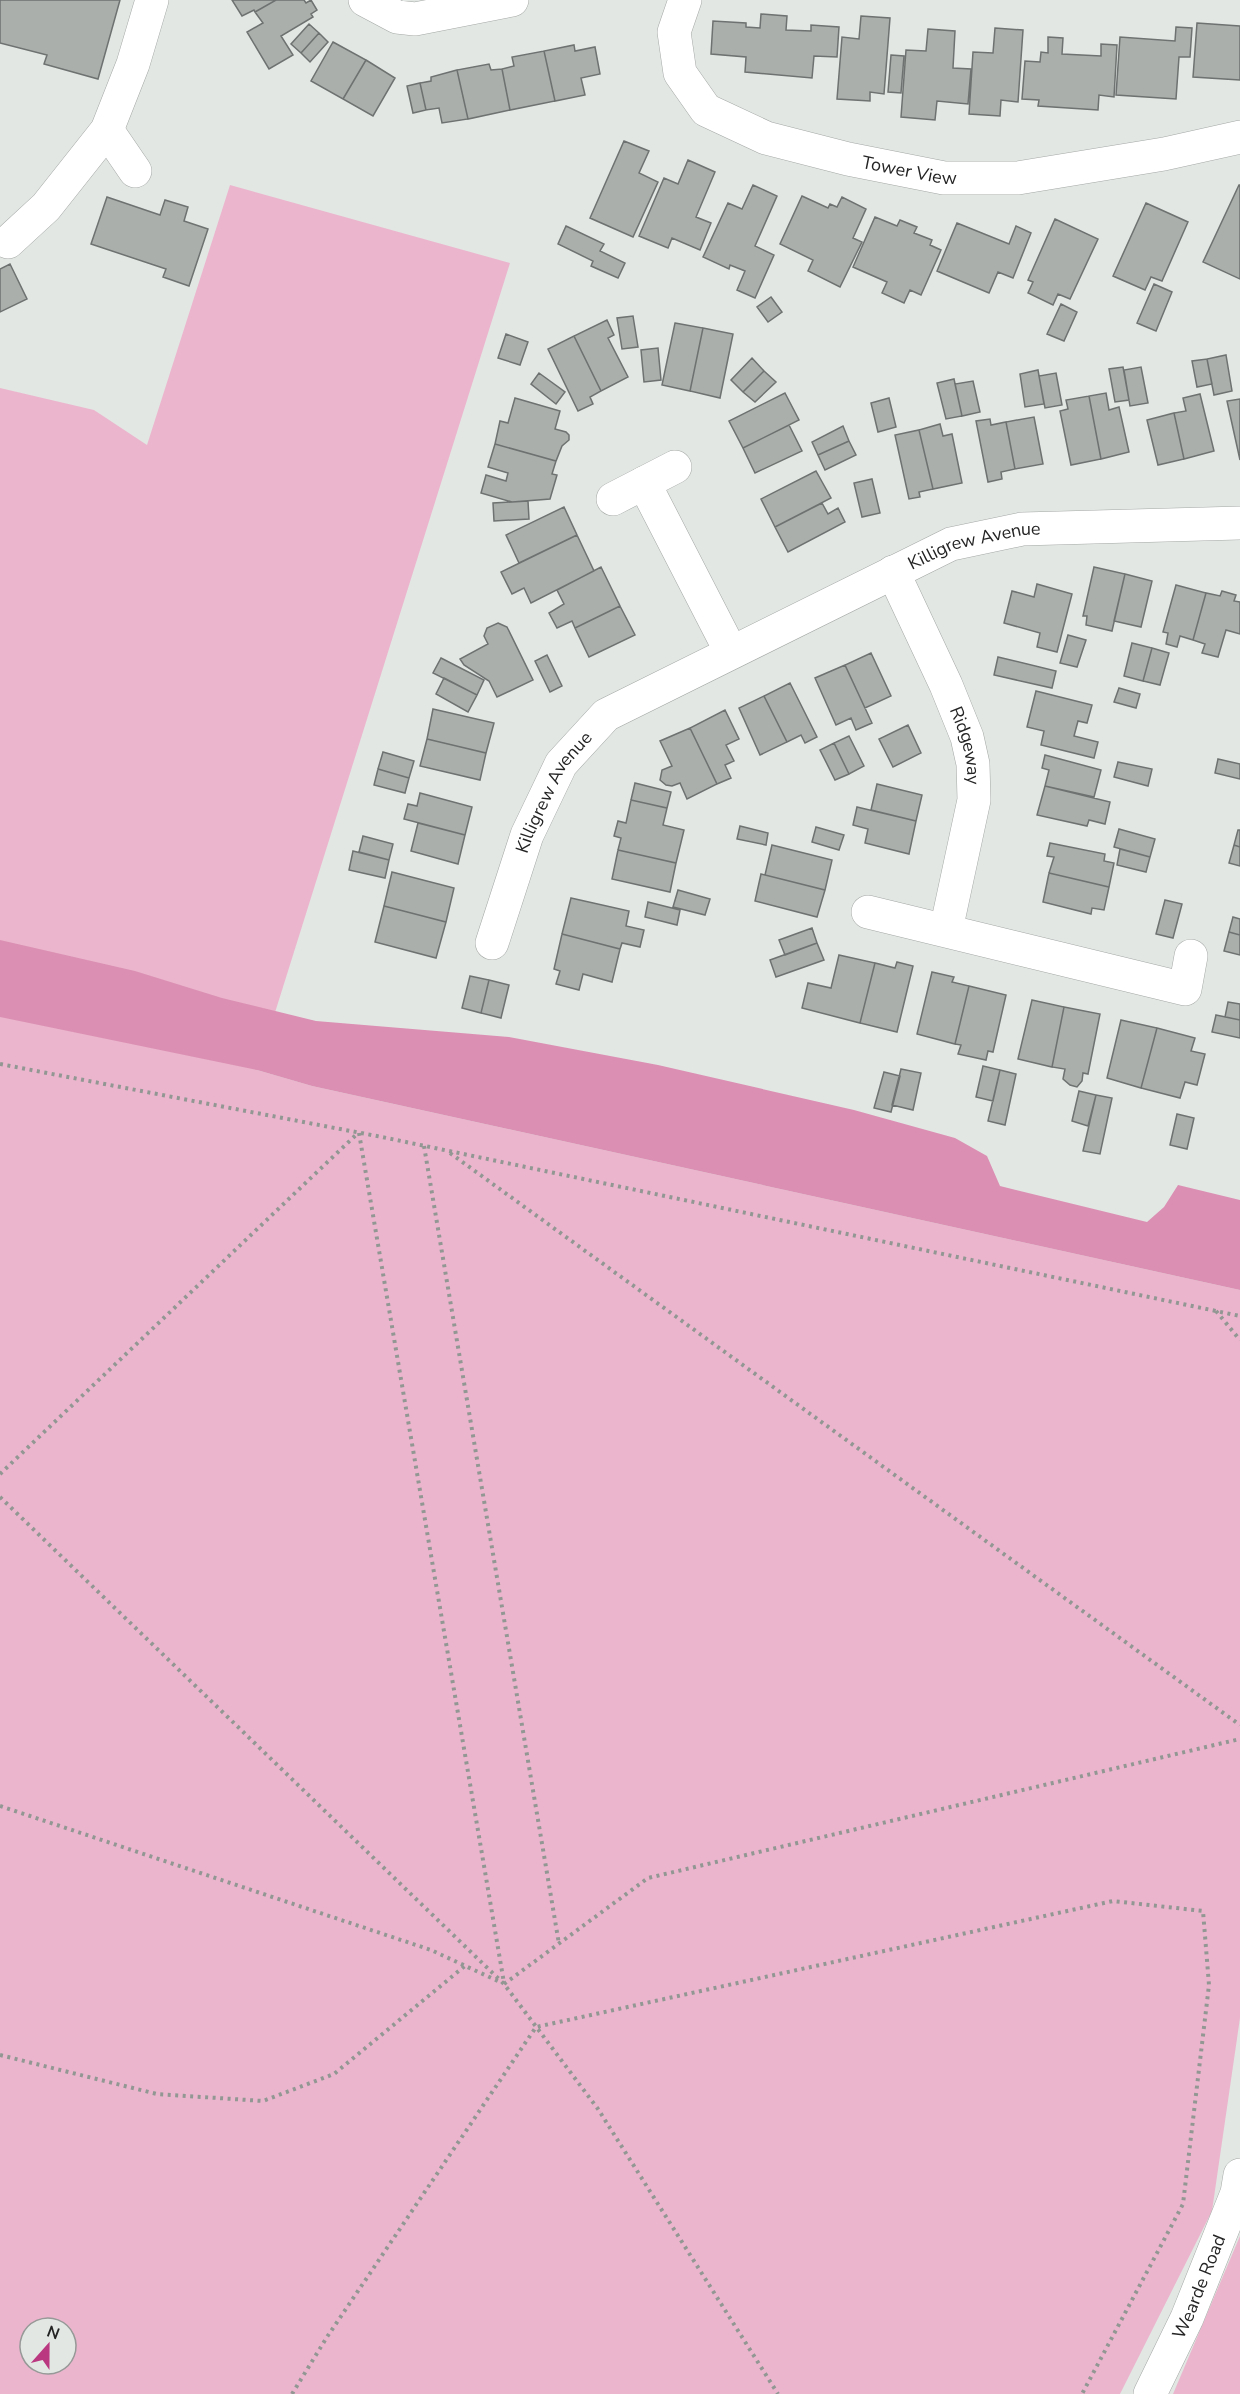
<svg xmlns="http://www.w3.org/2000/svg" width="1240" height="2394" font-family="'Nunito Sans',sans-serif">
<rect width="100%" height="100%" fill="#e2e7e4"/>
<path fill="#ebb6cd" fill-rule="evenodd" d="M230,185L510,263L257,1070L312,1086L1240,1290V2018L1212,2211L1120,2394H0V388L94,410L147,445ZM30,2328H66V2364H30Z
M1240,2236V2394H1173Z"/>
<path fill="#db90b3" d="M0,940L135,971L222,998L316,1021L509,1037L658,1065L854,1110L955,1138L987,1156L1000,1186L1147,1222L1164,1207L1178,1185L1240,1200V1290L312,1086L257,1070L0,1017Z"/>
<path fill="#aaafac" stroke="#6e7270" stroke-width="1.5" d="M0,0H120L98,79L44,64L47,55L0,43Z
M232,0H276L255,12L254,10L242,16Z
M276,0H304L306,3L311,0L317,10L311,14L313,17L281,36L293,55L269,69L247,32L263,23L255,12Z
M761,14L787,16L786,30L811,31V25L839,27L837,57L814,56L812,78L745,72L746,57L711,54L713,21L746,23V27L760,28Z
M861,16L890,18L884,94L870,92V101L837,99L842,37L859,39Z
M1197,23L1240,26V80L1193,77Z
M309,24L319,33L301,53L291,44Z
M1176,27L1192,28L1190,57H1179L1176,99L1116,95L1120,37L1175,41Z
M995,28L1023,30L1018,102L1001,100L1000,116L969,114L973,52L993,53Z
M928,29L955,31L953,68L971,69L968,104L937,101L935,120L901,117L906,50L926,51Z
M319,33L328,42L310,62L301,53Z
M1048,37L1063,38L1062,54L1101,56V44L1117,45L1114,97L1099,95L1098,110L1038,106L1039,100L1022,99L1025,61L1040,62L1041,52L1048,53Z
M333,42L366,60L343,99L311,81Z
M574,45L575,51L595,47L600,74L581,78L585,95L555,101L544,51Z
M544,51L555,101L510,110L502,69L514,66L512,57Z
M891,55L904,56L901,93L888,92Z
M366,60L395,78L373,116L343,99Z
M489,64L491,70L502,69L510,110L468,119L457,70Z
M457,70L468,119L442,123L439,108L426,110L420,83L431,81V77Z
M420,83L426,110L413,113L407,86Z
M624,141L649,151L639,173L658,182L633,237L590,218Z
M688,160L715,172L696,217L711,223L700,250L672,238L668,248L639,236L664,178L678,184Z
M753,185L777,196L755,246L774,255L755,298L737,290L745,271L730,265L729,269L703,257L728,203L742,209Z
M1239,185H1240V279L1203,262Z
M802,196L828,208L830,204L837,207L842,197L866,209L853,238L862,242L840,287L808,271L813,260L780,244Z
M107,197L160,215L165,200L188,207L184,221L208,229L189,286L163,277L166,269L91,244Z
M1146,203L1188,222L1162,281L1151,277L1145,290L1113,276Z
M875,217L897,226L900,220L917,227L914,233L932,240L930,245L941,250L921,295L910,290L904,303L882,293L887,282L853,267Z
M1055,219L1098,239L1070,299L1058,294L1053,305L1028,293L1033,282L1028,280Z
M957,223L1009,244L1016,226L1031,233L1013,278L998,272L989,293L937,271Z
M566,226L604,244L600,251L625,263L618,278L591,266L593,261L558,244Z
M10,264L27,299L0,312V269Z
M1154,284L1172,292L1156,331L1137,323Z
M771,297L782,312L768,322L757,307Z
M1061,304L1077,312L1064,341L1047,334Z
M633,316L638,347L622,349L617,318Z
M607,320L614,335L608,338L628,377L601,391L574,336Z
M675,323L703,328L690,391L662,385Z
M703,328L733,334L720,398L690,391Z
M506,334L528,342L520,365L498,358Z
M574,336L601,391L590,397L593,404L578,411L548,349Z
M658,348L661,380L644,382L641,350Z
M1226,355L1232,391L1214,395L1207,359Z
M752,358L764,371L743,392L731,380Z
M1207,359L1212,384L1197,387L1192,361Z
M1123,367L1129,400L1115,402L1109,369Z
M1141,367L1148,403L1130,406L1124,370Z
M1038,370L1044,404L1025,407L1020,374Z
M764,371L776,382L755,402L743,392Z
M539,373L565,392L556,404L531,384Z
M1056,373L1062,405L1045,408L1039,376Z
M954,379L962,416L946,419L937,383Z
M973,381L980,412L962,416L955,384Z
M785,393L799,420L743,448L729,421Z
M1106,393L1109,410L1119,407L1129,452L1101,459L1089,396Z
M1200,394L1214,451L1184,459L1174,413L1186,411L1183,398Z
M1089,396L1101,459L1071,465L1060,411L1068,409L1066,400Z
M515,398L560,411L555,429L566,432L569,435V440L562,446L556,461L495,444L500,421L508,423Z
M889,398L896,427L878,432L871,403Z
M1240,399V460L1227,401Z
M1174,413L1184,459L1158,465L1147,420Z
M1034,417L1043,464L1015,469L1006,422Z
M990,419L991,425L1006,422L1015,469L1001,472L1002,479L988,482L976,421Z
M940,424L943,436L952,434L962,483L933,489L919,430Z
M789,425L802,451L755,473L743,448Z
M843,426L849,441L818,455L812,442Z
M919,430L933,489L919,492L920,497L909,499L895,435Z
M849,441L856,455L825,470L818,455Z
M495,444L556,461L552,474L557,475L550,499L512,502L481,493L486,475L506,481L508,473L488,467Z
M816,471L831,498L775,527L761,499Z
M872,479L880,513L862,517L854,483Z
M528,501L529,519L494,521L493,503Z
M822,503L828,514L838,508L845,522L788,552L775,527Z
M564,507L577,535L519,563L506,535Z
M577,535L594,571L531,603L524,588L512,594L501,572Z
M601,567L620,606L575,628L572,621L557,628L549,613L564,604L557,590Z
M1094,567L1125,574L1112,631L1086,625L1087,616H1083Z
M1125,574L1152,581L1141,627L1114,621Z
M1037,584L1072,594L1057,652L1037,647L1040,633L1004,623L1012,591L1034,597Z
M1176,585L1206,593L1193,640L1180,636L1177,647L1166,644L1168,633L1163,632Z
M1222,591L1236,595L1234,601L1240,602V634L1226,630L1218,657L1202,653L1205,644L1193,640L1206,593L1220,596Z
M620,606L635,635L589,657L575,628Z
M498,623L507,627L533,680L497,697L489,681L464,665L460,659L488,644L484,636L487,628Z
M1068,635L1086,640L1077,667L1060,663Z
M1132,643L1152,648L1143,681L1124,676Z
M1152,648L1169,653L1160,685L1143,681Z
M871,653L891,696L865,708L845,665Z
M547,655L562,686L550,692L535,661Z
M998,657L1056,671L1052,688L994,675Z
M441,658L484,680L477,695L433,673Z
M845,665L872,723L856,730L851,718L836,725L815,678Z
M444,678L477,695L468,712L436,694Z
M790,683L817,737L805,743L801,735L787,742L764,696Z
M1119,688L1140,694L1136,708L1114,702Z
M1036,691L1092,705L1087,723L1078,721L1074,736L1098,742L1094,758L1041,745L1044,731L1027,727Z
M764,696L787,742L760,755L739,708Z
M433,709L494,723L486,753L427,739Z
M725,710L739,739L726,745L734,761L725,765L731,778L717,784L690,728Z
M908,725L921,753L893,767L879,739Z
M690,728L717,784L687,799L680,783L672,786L666,785L660,780L662,770L672,766L660,741Z
M849,736L864,766L849,774L834,743Z
M427,739L486,753L480,780L420,766Z
M834,743L849,774L835,780L820,750Z
M383,752L414,761L409,778L378,769Z
M1045,755L1101,770L1094,797L1045,786L1049,770L1042,768Z
M1218,759L1240,764V779L1215,773Z
M1118,762L1152,769L1148,786L1114,777Z
M378,769L409,778L405,793L374,785Z
M635,783L671,792L667,808L631,800Z
M877,784L922,795L916,821L871,810Z
M1045,786L1110,802L1105,824L1089,820L1087,826L1037,815Z
M420,793L472,807L465,835L404,819L408,804L417,806Z
M631,800L667,808L663,825L684,830L676,863L618,850L621,838L614,836L618,821L626,823Z
M857,807L916,821L909,854L865,843L868,829L853,825Z
M418,823L465,835L458,864L411,851Z
M740,826L768,833L766,845L737,839Z
M816,827L844,835L839,850L812,842Z
M1119,829L1155,839L1150,857L1114,847Z
M1238,830H1240V847L1234,845Z
M363,836L393,844L389,860L359,852Z
M1050,843L1105,854L1104,861L1114,863L1109,887L1049,873L1054,857L1047,856Z
M772,845L832,860L825,890L765,875Z
M1234,845L1240,847V866L1229,863Z
M1120,849L1150,857L1146,872L1117,865Z
M618,850L676,863L670,892L612,879Z
M353,851L389,860L385,878L349,870Z
M392,872L454,888L446,922L384,906Z
M1049,873L1109,887L1104,910L1092,908L1091,914L1043,902Z
M761,874L825,890L817,917L755,901Z
M678,890L710,899L705,915L673,907Z
M571,898L629,911L626,926L644,930L640,947L622,943L620,949L562,934Z
M1165,900L1182,904L1173,938L1156,934Z
M648,902L680,910L677,925L645,917Z
M384,906L446,922L436,958L375,942Z
M1233,917L1240,919V935L1229,932Z
M812,928L817,943L785,955L779,940Z
M1229,932L1240,935V955L1224,951Z
M562,934L620,949L612,982L583,974L579,990L556,984L560,971L554,969Z
M817,943L824,960L776,977L770,960Z
M839,955L875,963L860,1023L802,1008L808,983L831,988Z
M897,962L913,966L897,1032L860,1023L875,963L895,968Z
M932,972L954,977L952,982L969,986L955,1044L917,1034Z
M470,976L489,980L481,1013L462,1008Z
M489,980L509,985L501,1018L481,1013Z
M969,986L1006,995L993,1052L988,1051L986,1060L958,1054L961,1045L955,1044Z
M1032,1000L1064,1007L1052,1067L1018,1059Z
M1228,1002L1240,1004V1020L1225,1017Z
M1064,1007L1100,1014L1088,1074L1083,1073L1082,1081L1077,1087L1070,1085L1063,1079L1065,1069L1052,1067Z
M1216,1015L1240,1020V1038L1212,1032Z
M1121,1020L1157,1028L1141,1088L1107,1078Z
M1157,1028L1195,1038L1191,1051L1205,1054L1197,1085L1185,1082L1180,1098L1141,1088Z
M983,1066L1000,1070L993,1101L976,1097Z
M901,1069L921,1073L913,1110L892,1105Z
M1000,1070L1016,1074L1005,1125L988,1121Z
M884,1072L900,1076L891,1112L874,1108Z
M1079,1091L1096,1095L1088,1126L1072,1121Z
M1096,1095L1112,1098L1100,1154L1083,1151Z
M1177,1114L1194,1118L1187,1149L1170,1145Z"/>
<g fill="none" stroke-linecap="round" stroke-linejoin="round">
<g stroke="#a4a8a5" stroke-width="34">
<g id="minor">
<path d="M365,0L397,17L415,19L512,0"/>
<path id="s1" d="M685,0L674,32L680,73L706,110L766,138L848,159L944,178H1018L1164,154L1240,137"/>
<path d="M107,130L135,171"/>
<path d="M8,242L46,207L107,130L133,64L152,0"/>
<path d="M644,483L731,652"/>
<path d="M613,499L675,467"/>
<path id="s2" d="M893,572L946,685L967,737L973,764L974,800L946,930"/>
<path d="M868,912L1185,989L1191,956"/>
<path id="s3" d="M492,943L527,835L561,764L606,715L951,544L1022,529L1240,523"/>
<path id="s4" d="M1150,2394L1187,2318L1237,2193L1240,2175"/>
</g>
</g>
<path stroke="#939794" stroke-width="4" stroke-dasharray="3 4.5" stroke-linecap="butt" d="M0,1064L382,1137L1240,1316
M359,1133L504,1983
M424,1146L559,1944
M450,1153L1240,1725
M1216,1311L1240,1340
M0,1474L358,1133
M0,1497L504,1984L598,2109L778,2394
M0,1806L431,1950L500,1982
M504,1984L648,1878L1240,1739
M0,2055L157,2094L263,2101L334,2074L466,1965
M292,2394L327,2337L536,2027L1113,1901L1203,1911L1209,1985L1183,2204L1082,2394"/>
<use href="#minor" stroke="#fff" stroke-width="33"/>
</g>
<g text-anchor="middle" dominant-baseline="central" stroke-width="5" stroke-linejoin="round" paint-order="stroke">
<g font-size="18" fill="#232423" stroke="#e2e7e4">
<text stroke="none"><textPath href="#s1" startOffset="334">Tower View</textPath></text>
<text stroke="none"><textPath href="#s3" startOffset="666">Killigrew Avenue</textPath></text>
<text stroke="none"><textPath href="#s2" startOffset="189">Ridgeway</textPath></text>
<text stroke="none"><textPath href="#s3" startOffset="164">Killigrew Avenue</textPath></text>
<text stroke="none"><textPath href="#s4" startOffset="118">Wearde Road</textPath></text>
</g>
</g>
<g transform="translate(48 2346) rotate(21)"><circle r="28" fill="#e2e7e4" stroke="#969997" stroke-width="1.5"/>
<path d="M0-4.5L10 22L0 15L-10 22Z" fill="#ba3880"/>
<text y="-9" font-size="16" font-weight="bold" text-anchor="middle" fill="#232423">N</text>
</g>
</svg>
